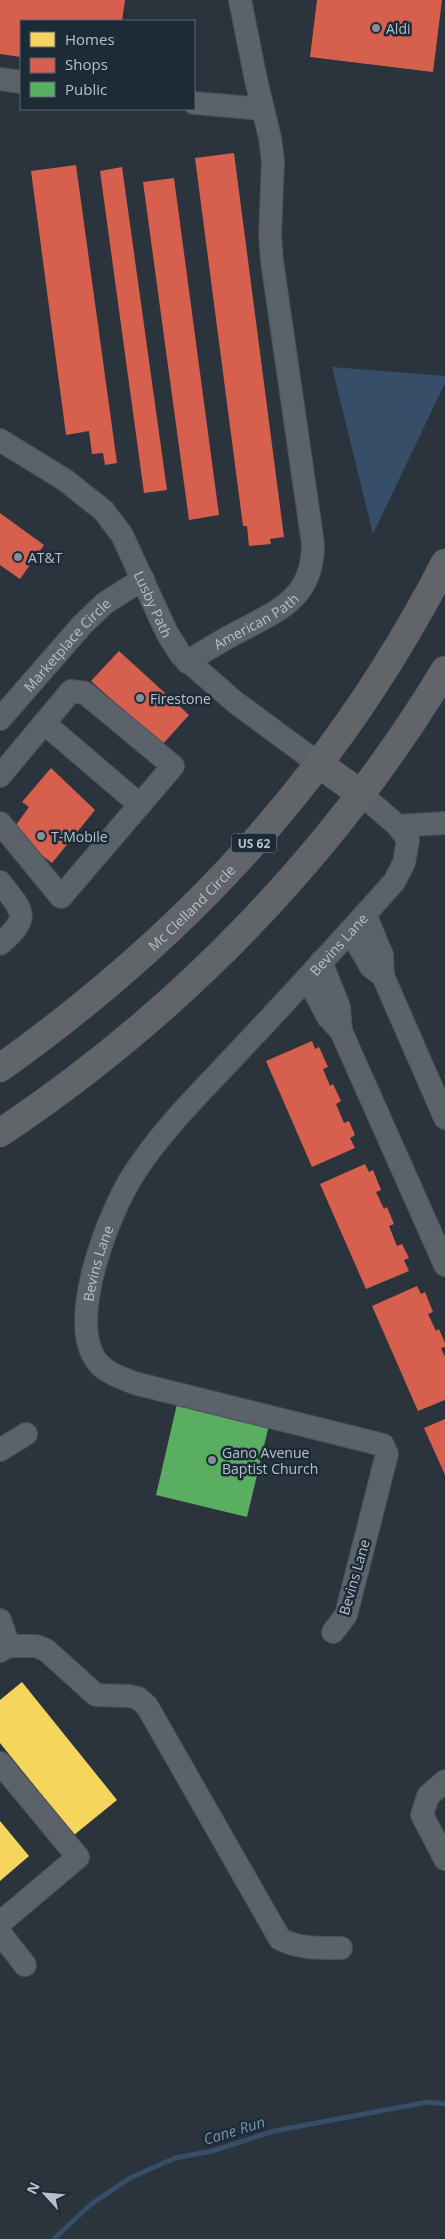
<svg xmlns="http://www.w3.org/2000/svg" width="445" height="2239" font-family="'Open Sans',sans-serif">
<rect width="100%" height="100%" fill="#2b343c"/>
<path fill="#364e67" d="M332,367L445,376V383L373,534Z"/>
<path fill="#f6d55c" d="M22,1682L117,1800L74,1835L0,1743V1700Z
M0,1821L29,1856L0,1881Z"/>
<path fill="#d6604d" d="M0,0H125L122,21H21V57L0,54Z
M317,0H442L433,72L310,57Z
M234,153L284,537L270,539L271,544L249,546L247,526H243L195,158Z
M76,165L117,463L105,465L103,453L92,454L89,431L66,435L31,171Z
M122,167L167,490L144,493L100,171Z
M174,178L219,515L189,520L143,182Z
M0,513L44,545L20,579L0,565Z
M119,651L189,715L162,745L91,681Z
M51,768L95,810L52,863L11,832L29,807L22,802Z
M312,1041L315,1049L319,1047L328,1067L323,1069L330,1086L333,1084L341,1101L336,1104L344,1123L349,1121L355,1135L350,1138L355,1148L312,1167L266,1061Z
M365,1164L369,1172L373,1170L381,1190L376,1192L384,1209L387,1207L394,1224L389,1226L397,1246L402,1244L409,1258L404,1260L409,1271L366,1289L320,1184Z
M417,1286L421,1294L425,1292L433,1312L428,1314L436,1331L439,1329L445,1343V1347L441,1348L445,1357V1400L418,1411L372,1306Z
M445,1419V1475L424,1428Z"/>
<path fill="#5aae61" d="M214,1391L244,1399L239,1418L269,1425L247,1517L156,1495L177,1404Z"/>
<g fill="none" stroke-linecap="round" stroke-linejoin="round">
<path stroke="#364e67" stroke-width="5" d="M54,2239L90,2205L130,2178L175,2158L212,2151L274,2131L428,2102L445,2104"/>
<g stroke="#495056" stroke-width="24">
<g id="minor">
<path d="M0,79L21,82"/>
<path d="M194,103L263,109"/>
<path id="s1" d="M0,440L65,480L104,511L122,535L167,633L181,655L235,702L319,764"/>
<path id="s2" d="M187,662C205,651 222,640 240,631C282,609 313,596 313,544L272,261L270,235L273,161L270,138L256,80L240,0"/>
<path id="s3" d="M0,719L82,625L105,603L143,579"/>
<path d="M44,723L140,805"/>
<path d="M0,776L71,691L85,693L173,766L61,897L0,823"/>
<path d="M398,826L445,823"/>
<path d="M0,882C23,912 32,916 0,944"/>
<path d="M365,914L382,955L383,976L445,1118"/>
<path d="M350,931L371,967L383,976"/>
<path d="M321,962L339,1007L341,1031"/>
<path d="M307,978L328,1017L341,1031L445,1265"/>
<path d="M0,1450L26,1434"/>
<path d="M0,1620L9,1646L0,1651"/>
<path id="s4" d="M333,1632L346,1615L387,1454L383,1445L134,1383C120,1377 102,1372 94,1357C69,1315 109,1213 133,1175C163,1128 204,1089 241,1049C293,994 344,938 394,882L404,863L408,840L398,826L361,794"/>
<path d="M9,1646H36L46,1650L96,1695L129,1696L138,1698L147,1706L280,1939C299,1949 320,1948 341,1948"/>
<path d="M0,1763L78,1857L0,1923"/>
<path d="M445,1781L428,1796L422,1815L445,1859"/>
<path d="M0,1933L25,1965"/>
</g>
</g>
<g stroke="#485057" stroke-width="29">
<g id="highway">
<path d="M319,764L361,794"/>
<path id="s5" d="M0,1068C190,933 338,771 445,563"/>
<path d="M0,1133C180,1013 333,855 445,670"/>
</g>
</g>
<use href="#minor" stroke="#5b6269" stroke-width="22"/>
<use href="#highway" stroke="#616569" stroke-width="28"/>
</g>
<g fill="#858f9a" stroke="#1d2b37" stroke-width="2">
<circle cx="376" cy="28" r="5"/>
<circle cx="18" cy="557" r="5"/>
<circle cx="140" cy="698" r="5"/>
<circle cx="41" cy="836" r="5"/>
<circle cx="212" cy="1460" r="5"/>
</g>
<g text-anchor="middle" dominant-baseline="central" stroke-width="5" stroke-linejoin="round" paint-order="stroke">
<rect fill="#1d2b37" stroke="#87939f" stroke-width="1" x="231.5" y="833.5" width="45" height="19" rx="4"/>
<g font-size="12" font-weight="bold" fill="#b5c0cc">
<text x="254" y="843">US 62</text>
</g>
<g font-size="14" fill="#b5c0cc" stroke="#1d2b37" text-anchor="start">
<text x="386" y="28">Aldi</text>
<text x="28" y="557">AT&amp;T</text>
<text x="150" y="698">Firestone</text>
<text x="51" y="836">T-Mobile</text>
<text x="222" y="1452">Gano Avenue<tspan x="222" dy="16">Baptist Church</tspan></text>
</g>
<g font-size="14" fill="#b5c0cc" stroke="#1d2b37">
<text stroke="none"><textPath href="#s1" startOffset="232">Lusby Path</textPath></text>
<text stroke="none"><textPath href="#s2" startOffset="80">American Path</textPath></text>
<text stroke="none"><textPath href="#s3" startOffset="100">Marketplace Circle</textPath></text>
<text stroke="none"><textPath href="#s5" startOffset="250">Mc Clelland Circle</textPath></text>
<text stroke="none"><textPath href="#s4" startOffset="1004">Bevins Lane</textPath></text>
<text stroke="none"><textPath href="#s4" startOffset="599">Bevins Lane</textPath></text>
<text transform="translate(354 1577) rotate(-74)">Bevins Lane</text>
</g>
<g font-size="15" font-style="italic" fill="#7394b1" stroke="#1d2b37">
<text transform="translate(234 2130) rotate(-17)">Cane Run</text>
</g>
</g>
<rect x="20" y="20" width="175" height="90" fill="#1d2b37" stroke="#5a6773"/>
<rect x="30" y="32" width="25" height="15" fill="#f6d55c" stroke="#5a6773"/>
<text x="65" y="45" font-size="15" fill="#b5c0cc">Homes</text>
<rect x="30" y="58" width="25" height="15" fill="#d6604d" stroke="#5a6773"/>
<text x="65" y="70" font-size="15" fill="#b5c0cc">Shops</text>
<rect x="30" y="82" width="25" height="15" fill="#5aae61" stroke="#5a6773"/>
<text x="65" y="95" font-size="15" fill="#b5c0cc">Public</text>
<g transform="translate(45 2194) rotate(296)" stroke="#1d2b37" stroke-width="4" paint-order="stroke">
<path d="M0-4L9 19L0 12L-9 19Z" fill="#b5c0cc"/>
<text y="-8" font-size="14" font-weight="bold" text-anchor="middle" fill="#b5c0cc">N</text>
</g>
</svg>
